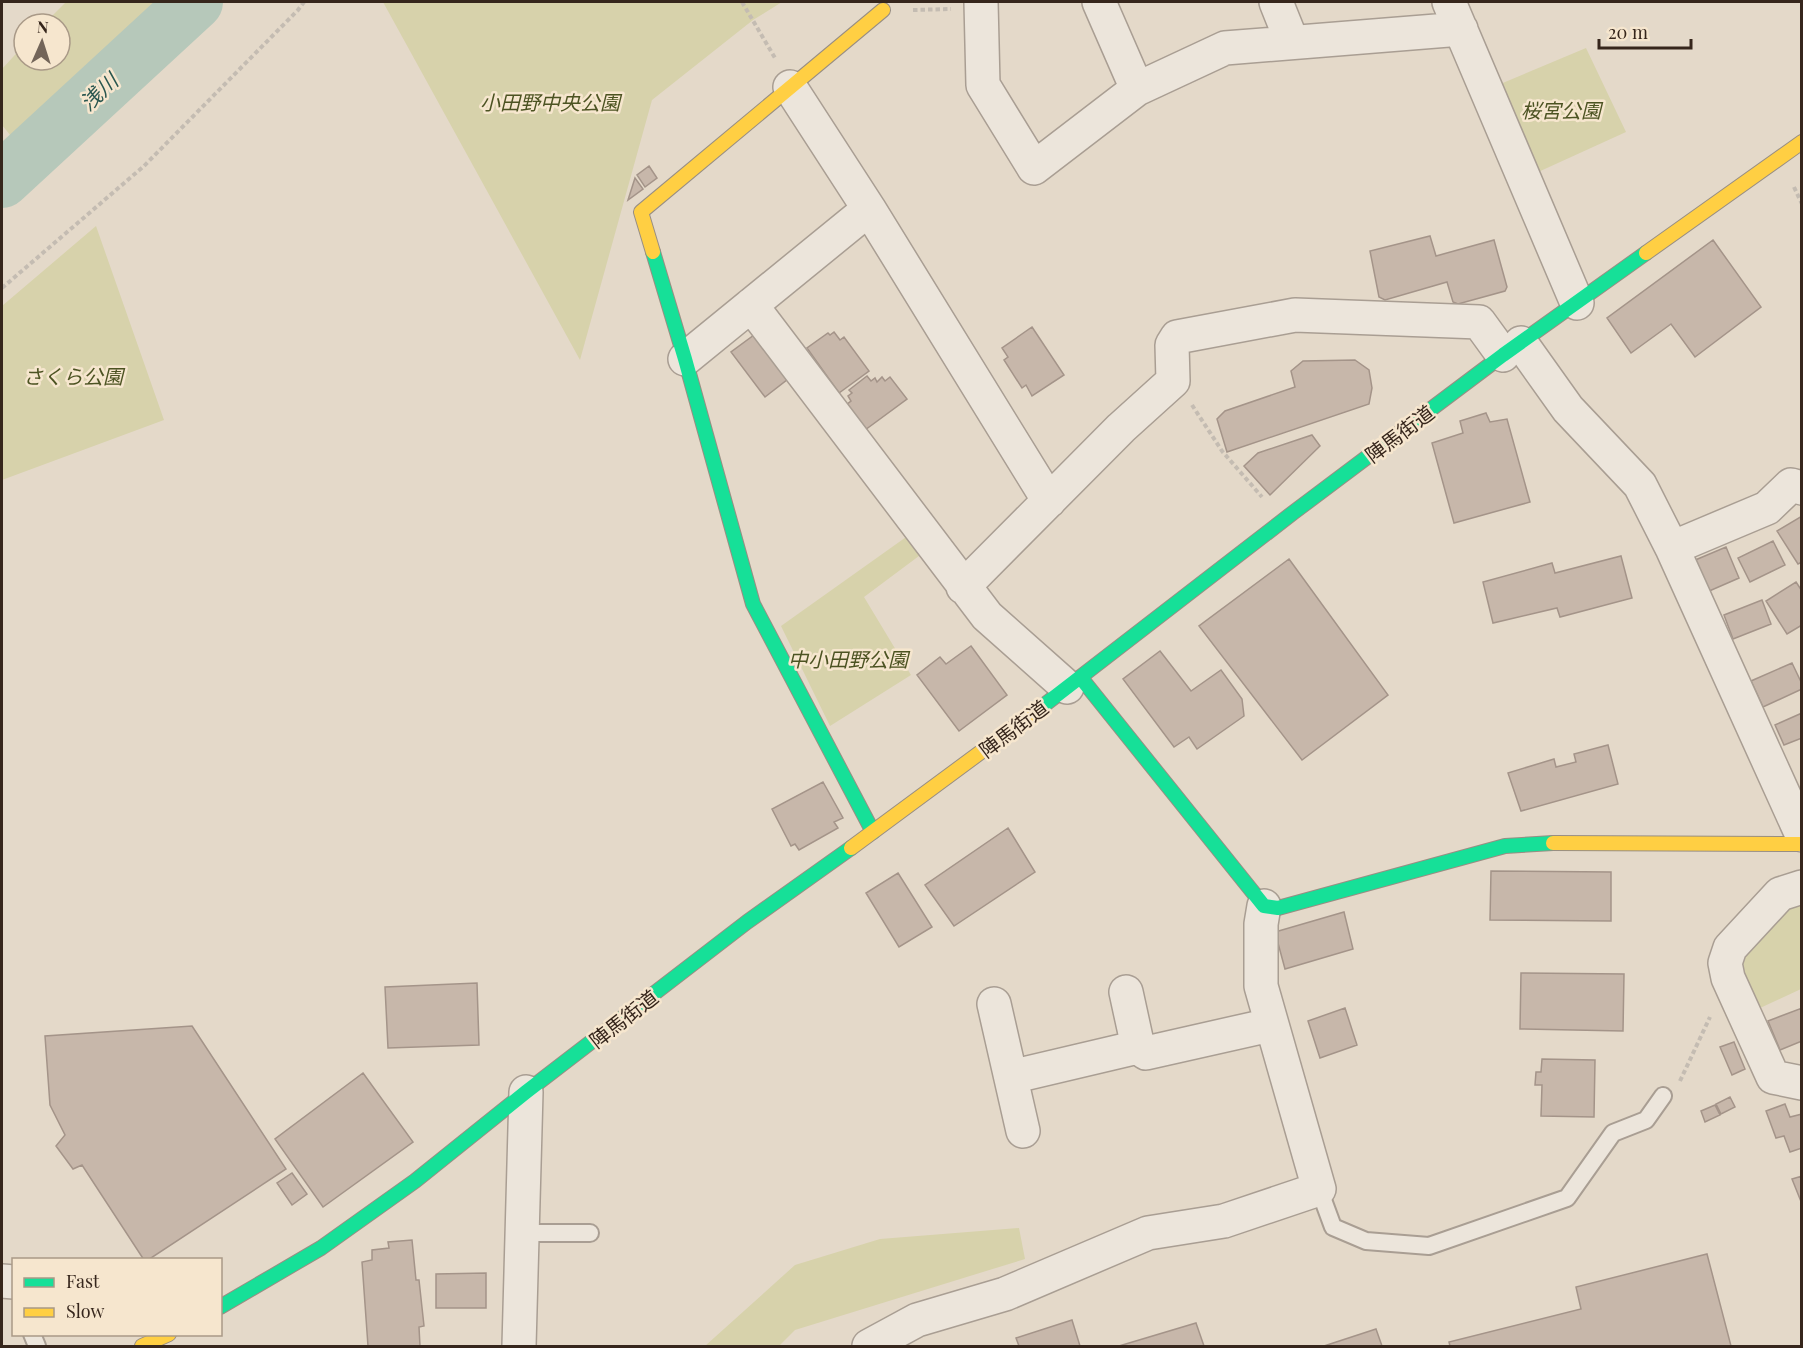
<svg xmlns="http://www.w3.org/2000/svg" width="1803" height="1348" font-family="'Playfair Display','Noto Sans JP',serif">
<rect width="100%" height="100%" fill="#e4d9c9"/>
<path fill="#d7d2ab" d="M66,2H158L15,141L2,125V69L24,45V60H60V24H44Z
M383,2H782L753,20L652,100L580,360Z
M1586,48L1626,132L1536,173L1498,85Z
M96,226L164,420L2,480V306Z
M916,530L927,550L864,597L911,675L830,726L781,626Z
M1801,887V989L1745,1015L1730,948Z
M1019,1228L1025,1259L795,1330L779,1346H705L795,1265L880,1239Z"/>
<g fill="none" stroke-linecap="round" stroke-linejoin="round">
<path stroke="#b6c8ba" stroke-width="56" d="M2,180L195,2"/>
</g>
<path fill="#c7b7aa" stroke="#a49489" stroke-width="1.5" d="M649,166L657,178L645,187L637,175Z
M635,178L643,189L628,200Z
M1430,236L1436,256L1494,240L1507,287L1505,291L1458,304L1453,302L1447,282L1385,300L1379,297L1370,251Z
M1713,240L1761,307L1695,357L1671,324L1631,353L1607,318Z
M1032,327L1064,375L1032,396L1026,385L1022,388L1004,360L1008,357L1002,348Z
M834,332L840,340L844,337L869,371L839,393L807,348L828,333L830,335Z
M754,335L788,379L765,397L731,352Z
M1355,360L1369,370L1372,388L1369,404L1227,452L1217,419L1225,411L1295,387L1291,371L1303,361Z
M867,376L871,381L875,378L877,382L882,377L885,381L890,377L907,399L865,430L846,405L851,401L848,396L852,393L849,390Z
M1486,413L1490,422L1507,419L1530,502L1454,523L1432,443L1463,433L1460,421Z
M1312,435L1320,446L1270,495L1244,466L1258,453Z
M1802,516V562L1798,564L1777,531Z
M1773,541L1785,565L1750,582L1738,558Z
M1726,547L1739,578L1707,592L1693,561Z
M1621,556L1632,598L1560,617L1557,608L1493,623L1483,582L1552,563L1555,573Z
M1289,559L1388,695L1302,760L1199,626Z
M1796,582L1802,591V625L1787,634L1766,601Z
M1762,600L1771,624L1733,639L1724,615Z
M971,646L1007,695L959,731L917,675L940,657L946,664Z
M1160,651L1191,691L1221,670L1242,699L1244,716L1197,749L1189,737L1174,747L1123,679Z
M1792,663L1802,684V689L1763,707L1751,681Z
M1802,713V738L1784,745L1775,725Z
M1608,745L1618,784L1521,811L1508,773L1554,759L1556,767L1576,762L1574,754Z
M823,782L843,818L834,822L838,828L799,850L795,844L791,846L772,809Z
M1008,828L1035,872L954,926L925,885Z
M1491,871L1611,872V921L1490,920Z
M898,873L932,927L899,947L866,893Z
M1344,912L1353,949L1285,969L1275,932Z
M1521,973L1624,974L1623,1031L1520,1029Z
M477,983L479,1045L388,1048L385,987Z
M1345,1008L1357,1045L1320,1058L1308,1021Z
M1802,1008V1041L1780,1050L1768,1021Z
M192,1026L286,1169L148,1260H144L82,1165L73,1169L56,1146L65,1135L50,1105L45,1036Z
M1734,1042L1745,1069L1732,1075L1720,1047Z
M1542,1059L1595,1060L1594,1117L1541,1116L1542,1085H1535L1536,1072H1541Z
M363,1073L413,1142L323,1207L275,1139Z
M1730,1097L1735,1107L1721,1114L1716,1104Z
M1785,1104L1790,1117L1802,1114V1148L1790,1152L1784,1136L1776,1138L1766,1111Z
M1715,1105L1720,1115L1705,1122L1701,1111Z
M292,1173L307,1194L292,1205L277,1183Z
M1802,1176V1204L1792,1179Z
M412,1240L416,1280H419L424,1326L419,1327L420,1346H368L362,1262L372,1260V1250L389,1248L388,1242Z
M1707,1254L1731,1346H1450L1449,1342L1581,1309L1576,1287Z
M486,1273V1308H436V1274Z
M1072,1320L1080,1346H1019L1016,1338Z
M1196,1323L1204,1346H1119Z
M1376,1329L1382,1346H1324Z"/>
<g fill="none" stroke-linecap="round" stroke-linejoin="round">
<g stroke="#a99e93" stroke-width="20">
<path id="lane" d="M1319,1189L1333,1227L1366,1241L1429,1246L1567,1198L1613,1133L1646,1120L1663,1096
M522,1233H590
M32,1334L37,1346"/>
</g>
<g stroke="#a99e93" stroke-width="36">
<path id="street" d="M981,2L983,85L1034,168L1137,89L1225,48L1461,29
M1099,2L1137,89
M1276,2L1292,42
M1449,2L1577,303
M790,87L869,209L1049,501
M751,305L987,616L1067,687
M1521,343L1568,409L1640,485L1672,548L1802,835
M685,359L869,209
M1672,548L1767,508L1791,485L1802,488
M963,587L1121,428L1173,381L1172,345L1177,337L1295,315L1479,322L1503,355
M1802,887L1780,894L1730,948L1725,963L1728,978L1773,1077L1802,1083
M1126,992L1138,1047
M994,1004L1023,1131
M1011,1077L1138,1047L1146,1053L1270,1025
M2,1281L14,1282
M519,1346L526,1092
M869,1346L917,1320L1005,1294L1148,1233L1224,1221L1319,1189L1261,986V924L1264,906"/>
</g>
<g stroke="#988e83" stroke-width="16">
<path id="fast" d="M653,252L685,359L753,604L873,832
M1081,678L1264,906L1278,908L1505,846L1553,843
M1039,709L1294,512L1503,355L1646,253
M220,1307L321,1248L415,1181L526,1092L747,922L851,848"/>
</g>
<g stroke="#988e83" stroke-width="16">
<path id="slow" d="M653,252L641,212L883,10
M1646,253L1802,142
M1553,843L1802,844
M851,848L1039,709
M142,1346L169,1334"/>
</g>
<path stroke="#c4bcb2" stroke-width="4" stroke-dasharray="4.5 3" stroke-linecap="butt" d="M742,2L775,58
M913,10L951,9
M1794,187L1802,204
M2,288L144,166L298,10L304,2
M1192,405L1222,451L1262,497
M1680,1081L1710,1017"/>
<use href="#lane" stroke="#ece5db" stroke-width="16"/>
<use href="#street" stroke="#ece5db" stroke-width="33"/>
<use href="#fast" stroke="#16e098" stroke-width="14"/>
<use href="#slow" stroke="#ffcf43" stroke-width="14"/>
</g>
<g text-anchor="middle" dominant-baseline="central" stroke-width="5" stroke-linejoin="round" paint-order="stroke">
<g font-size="20" font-style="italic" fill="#4c5322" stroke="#f6e6ce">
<text x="550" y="101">小田野中央公園</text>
<text x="1561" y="109">桜宮公園</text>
<text x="73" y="375">さくら公園</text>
<text x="848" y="658">中小田野公園</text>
</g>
<g font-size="20" fill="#36261c" stroke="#f6e6ce">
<text transform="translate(1399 433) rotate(-37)">陣馬街道</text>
<text transform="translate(1013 728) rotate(-37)">陣馬街道</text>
<text transform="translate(623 1018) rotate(-38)">陣馬街道</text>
</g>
<g font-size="21" font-style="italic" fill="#2a5750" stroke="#f6e6ce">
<text transform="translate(98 91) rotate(-43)">浅川</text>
</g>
</g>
<rect width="1803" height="1348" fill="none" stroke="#36261c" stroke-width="6"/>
<rect x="12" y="1258" width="210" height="78" fill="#f6e6ce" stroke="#a99987" stroke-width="1.5"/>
<rect x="24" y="1278" width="30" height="9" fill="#16e098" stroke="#a99987" stroke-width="1.5"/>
<text x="66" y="1288" font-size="18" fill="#36261c">Fast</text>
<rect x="24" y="1308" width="30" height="9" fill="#ffcf43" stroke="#a99987" stroke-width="1.5"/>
<text x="66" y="1318" font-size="18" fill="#36261c">Slow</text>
<g transform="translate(42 42) rotate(3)"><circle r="28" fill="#f6e6ce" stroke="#a99987" stroke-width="1.5"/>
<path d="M0-4.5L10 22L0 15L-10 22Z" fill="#736559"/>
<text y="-9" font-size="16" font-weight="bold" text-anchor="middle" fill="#36261c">N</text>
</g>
<path d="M1599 39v9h92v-9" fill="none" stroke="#36261c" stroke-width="3"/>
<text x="1608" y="39" font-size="18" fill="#36261c" stroke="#f6e6ce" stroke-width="4.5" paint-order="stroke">20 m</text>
</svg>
